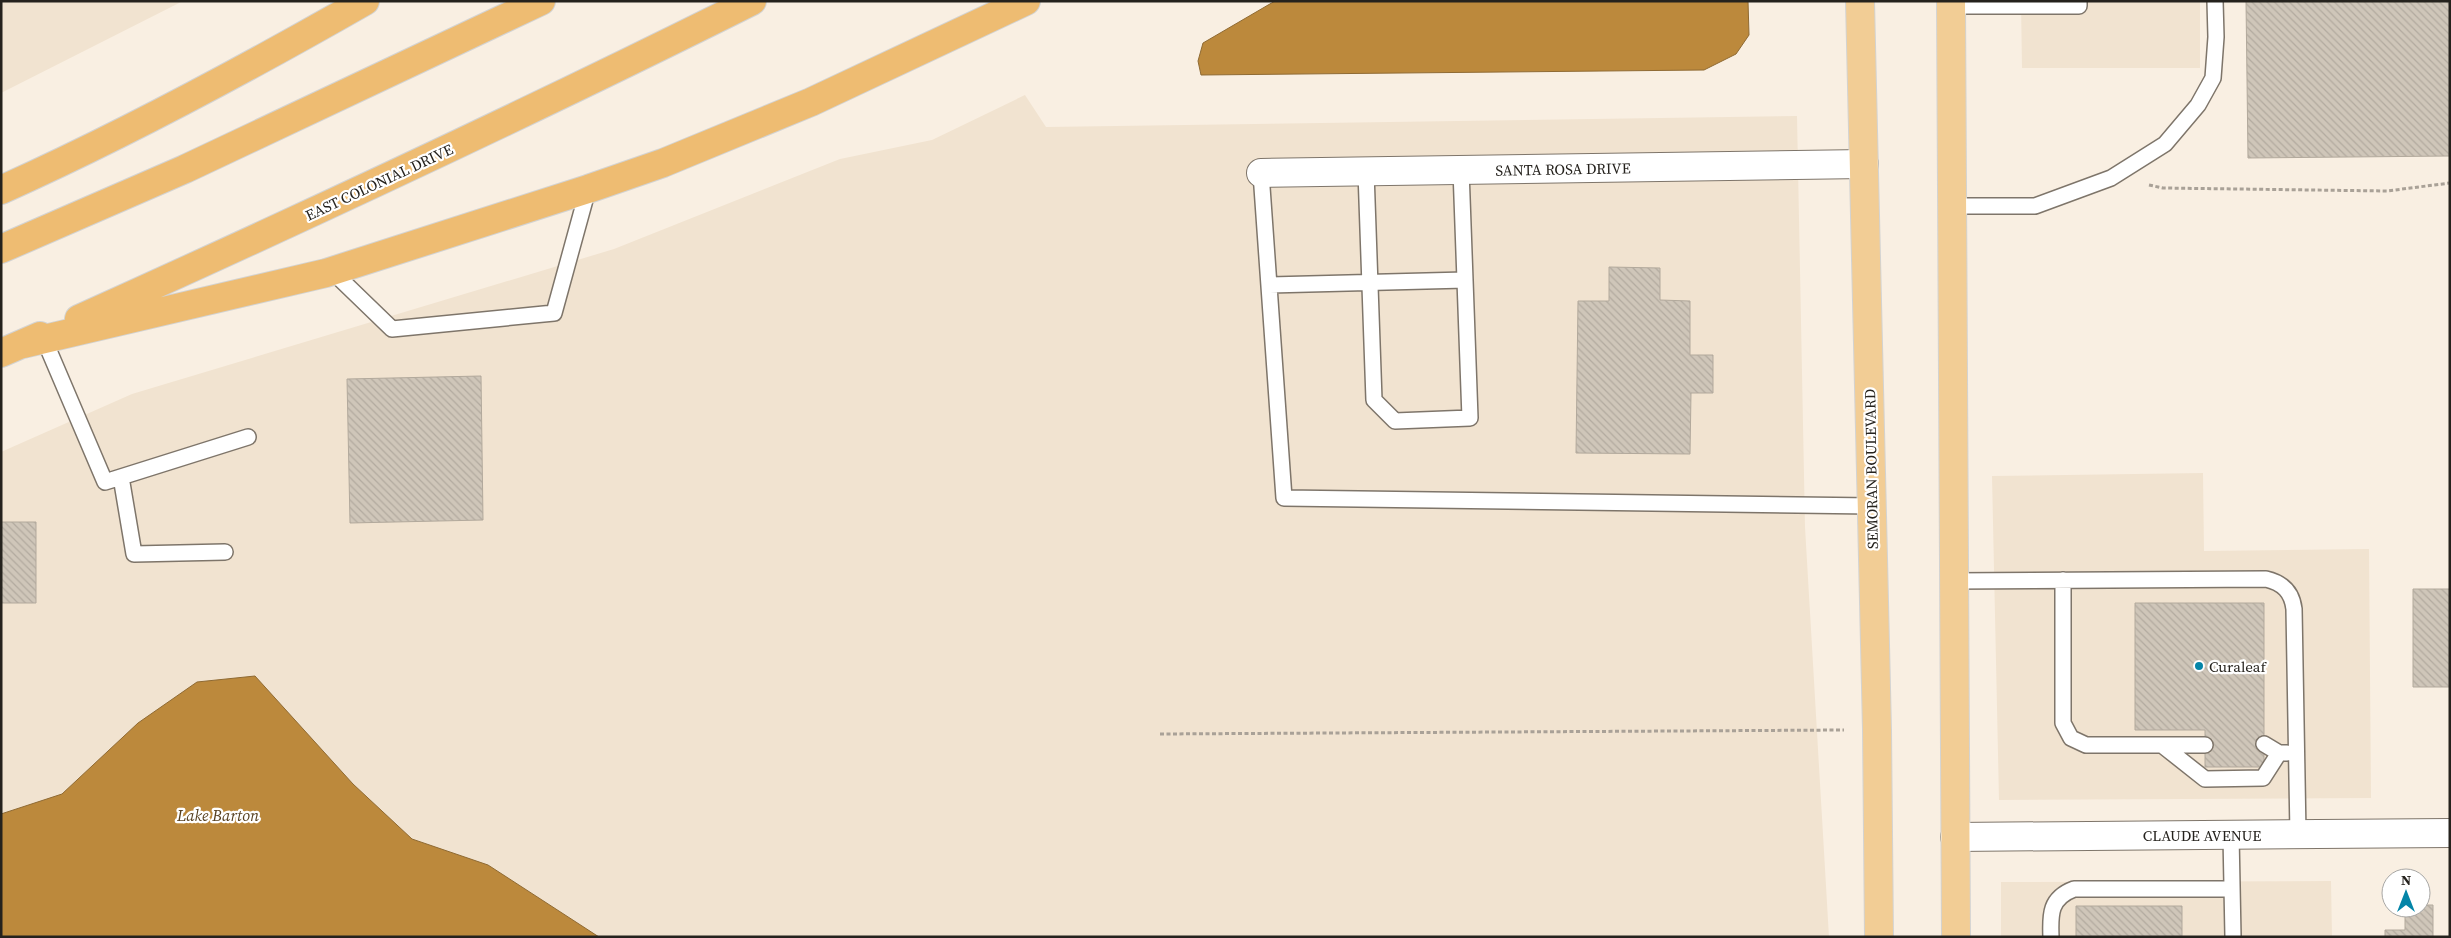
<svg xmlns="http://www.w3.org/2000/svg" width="2451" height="938" font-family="'Source Serif 4',serif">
<defs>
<pattern id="building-back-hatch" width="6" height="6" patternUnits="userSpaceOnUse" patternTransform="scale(1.25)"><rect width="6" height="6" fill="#cfc6b9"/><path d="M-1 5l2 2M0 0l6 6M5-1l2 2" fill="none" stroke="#b2aa9f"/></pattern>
</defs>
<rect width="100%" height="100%" fill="#f9efe2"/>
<path fill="#f1e3d0" d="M1,1H183L1,93Z
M2021,1H2200V68H2022Z
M1025,95L1046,127L1797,116L1805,527L1829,937H1V452L132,394L614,249L840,159L932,140Z
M2203,473L2204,551L2369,549L2371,798L1999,800L1992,476Z
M2331,881L2332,937H2001V882Z"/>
<path fill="#bc893c" stroke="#8f6a33" d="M1275,1H1748L1749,35L1736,54L1704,70L1201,75L1198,61L1203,43Z
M255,676L353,784L412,839L488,865L599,937H1V814L62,794L138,723L197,682Z"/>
<path fill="url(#building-back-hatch)" stroke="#b2a99c" d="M2246,1H2450V156L2248,158Z
M1609,267L1660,268V300L1690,301V355H1713V393H1691L1690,454L1576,453L1578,301H1609Z
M481,376L483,520L350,523L347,379Z
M1,522H36V603H1Z
M2413,589H2450V687H2413Z
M2135,603H2264V767H2205V730H2135Z
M2421,905H2433V937H2385V930H2405V908H2421Z
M2076,906H2182V937H2076Z"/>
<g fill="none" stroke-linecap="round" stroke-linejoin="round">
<g stroke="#7e756a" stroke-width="18">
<path id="service" d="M1951,6H2079V1
M1366,172L1374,400L1395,421L1470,418L1461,170
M1261,173L1284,498L1872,506
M1952,206H2035L2111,178L2165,144L2198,105L2213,78L2216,37L2215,1
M332,271L392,329L554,313L588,189
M1269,285L1465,280
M44,339L105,482L248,437
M121,477L134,554L225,552
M2063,580V723L2071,738L2086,745H2205
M1954,581L2266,579C2283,583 2292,592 2294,609L2298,834
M2264,744L2279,753H2287
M2162,745L2205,779L2263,778L2279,753
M2231,835L2233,937
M2051,937C2050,914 2050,898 2074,889H2232"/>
</g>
<g stroke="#7e756a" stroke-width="30">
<path id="minor" d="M1261,173L1864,164
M1955,837L2450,833"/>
</g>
<g stroke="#d3d3d2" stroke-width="30">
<path id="primary" d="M1860,1L1877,730L1879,937
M1951,1L1956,937"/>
</g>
<g stroke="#d3d3d2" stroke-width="30">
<path id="trunk" d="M1,190C126,134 246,69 365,1
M1,249L185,169L541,1
M79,319C305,217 530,112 752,1
M23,344L326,273L588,189L663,163L811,102L1026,1
M1,353L40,336"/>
</g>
<path stroke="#a9a197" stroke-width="3" stroke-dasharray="4 2.5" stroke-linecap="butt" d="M2149,185L2163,188L2387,191L2450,183
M1160,734L1844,730"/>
<use href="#service" stroke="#fff" stroke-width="15"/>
<use href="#minor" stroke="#fff" stroke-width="28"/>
<use href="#primary" stroke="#f2cd95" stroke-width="28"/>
<use href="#trunk" stroke="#eebc72" stroke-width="28"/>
</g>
<circle fill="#0485a8" stroke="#fff" stroke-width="2" cx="2199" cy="666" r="5"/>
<g text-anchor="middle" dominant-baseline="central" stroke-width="4.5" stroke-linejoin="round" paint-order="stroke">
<g font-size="15" fill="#25221d" stroke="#fff">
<text transform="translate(1563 169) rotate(-1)">SANTA ROSA DRIVE</text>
<text transform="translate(379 182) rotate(-25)">EAST COLONIAL DRIVE</text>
<text transform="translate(1871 469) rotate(-91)">SEMORAN BOULEVARD</text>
<text x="2202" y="835">CLAUDE AVENUE</text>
</g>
<g font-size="15" fill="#25221d" stroke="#fff" text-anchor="start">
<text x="2209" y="666">Curaleaf</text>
</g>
<g font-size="16" font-style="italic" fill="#563f1f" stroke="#fff">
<text x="218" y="815">Lake Barton</text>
</g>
</g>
<rect width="2451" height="938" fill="none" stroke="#25221d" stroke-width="5"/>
<g transform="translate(2406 893)"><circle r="24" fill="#ffffff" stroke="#a8a7a5"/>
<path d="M0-4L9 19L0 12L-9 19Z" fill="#0485a8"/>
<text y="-8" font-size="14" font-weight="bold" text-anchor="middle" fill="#25221d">N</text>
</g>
</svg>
